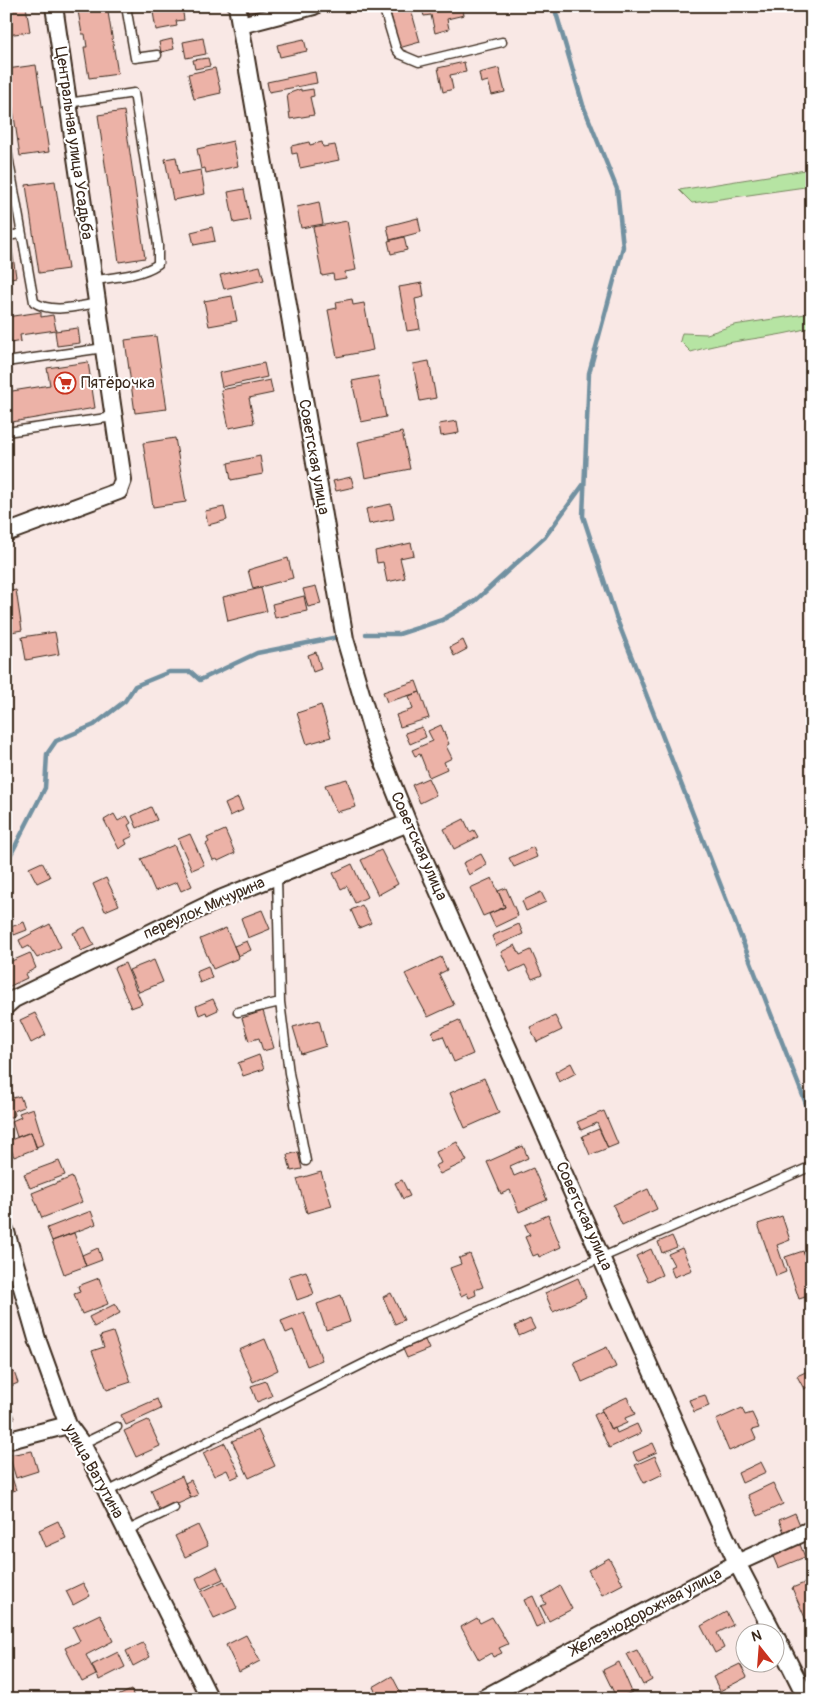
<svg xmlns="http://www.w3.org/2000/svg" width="818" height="1705" font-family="Pangolin,sans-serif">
<rect width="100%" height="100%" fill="#f9e8e5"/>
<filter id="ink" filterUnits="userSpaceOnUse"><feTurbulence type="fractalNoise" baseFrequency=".02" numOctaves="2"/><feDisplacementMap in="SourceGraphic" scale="10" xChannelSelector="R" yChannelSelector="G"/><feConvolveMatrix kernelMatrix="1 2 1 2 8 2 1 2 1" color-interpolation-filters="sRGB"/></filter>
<g filter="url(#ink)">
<path fill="#b6e4a3" stroke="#788760" d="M812,169V186L692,203L679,190Z
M812,313V327C772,339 730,339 691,352L680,341L682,333L707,334L734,325Z"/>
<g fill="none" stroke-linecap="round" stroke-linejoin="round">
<path stroke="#7291a1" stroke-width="4.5" d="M554,6L583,105L617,189L623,247L589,373L583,516L616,617L812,1119
M366,634H399L442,620L475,601L545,537L583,485
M6,864L45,788L47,754L56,741L94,725L125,701L135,686L169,672H191L200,680L257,653L338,637"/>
</g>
<path fill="#ecb2a7" stroke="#3b2a1e" d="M6,6H26L30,32L6,35Z
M81,6H107L118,74L89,78L84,47H87L85,34H82L78,11H81Z
M152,6H182L184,20L176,21L177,26L156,30Z
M410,6L420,42L399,48L390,11Z
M421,6H462L464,15L447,19L449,29L435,33L431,15L424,16Z
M203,38L206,54L186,58L183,42Z
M172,39L174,49L161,52L159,42Z
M304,39L307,51L280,57L277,45Z
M208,58L210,66L195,69L193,60Z
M464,62L466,72L450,75L453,89L443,92L438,68Z
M36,65L49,152L20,156L7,69Z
M215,68L221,93L194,99L188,74Z
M499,68L505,92L492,95L488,81L481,83L479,73Z
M315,72L317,83L269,92L267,82Z
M301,89V91L313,89L314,96L310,97L314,115L290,119L287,94Z
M124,111L145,258L119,262L98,115Z
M233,141L238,166L206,173L205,168L201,169L197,149Z
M309,142L310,145L322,142L323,147L335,145L339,160L300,168L297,153L292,154L291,146Z
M176,157L179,174L201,170L205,194L173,200L165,159Z
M55,181L68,269L39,273L26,185Z
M244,189L250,220L234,223L228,192Z
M319,202L323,224L301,228L297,207Z
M418,218L421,232L390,240L387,226Z
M347,221L356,270L345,272L346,278L334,280L333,274L322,276L313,227Z
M212,227L215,241L194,245L191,232Z
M404,237L407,250L391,254L388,241Z
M6,249H12L16,277L6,279Z
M260,266L264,280L224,289L220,275Z
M422,283L424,297L415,299L420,329L407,331L399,287Z
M232,296L237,321L209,326L204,301Z
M352,299L353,305L364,303L373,350L337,357L328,310L337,308L336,302Z
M41,312V317L53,315L56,330L20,335L21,341L11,343L10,337H8L6,317Z
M78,328L80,343L57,346L55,331Z
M156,336L167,409L135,413L125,340Z
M429,361L436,398L420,401L413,364Z
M88,362L95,408L6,423V392L50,385L47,368Z
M264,363L267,377L222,387L219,373Z
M378,376L386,417L361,422L352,381Z
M270,380L273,393L249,398L254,423L229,428L221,390Z
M457,421L459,433L441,436L439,424Z
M402,432L410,469L365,478L358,442Z
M175,438L186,502L153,507L143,443Z
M260,456L263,474L231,480L228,463Z
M351,477L354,487L336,491L333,481Z
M391,504L394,519L369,524L366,509Z
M224,507L227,520L208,525L205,511Z
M411,543L414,555L400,558L405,578L387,582L383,562L377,563L375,551Z
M288,558L293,578L253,589L248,570Z
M316,586L321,604L308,607L303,589Z
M261,588L267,611L228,621L223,597Z
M16,590L22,630L6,633V592Z
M304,596L307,611L275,618L272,604Z
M55,632L59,654L26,660L22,637Z
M463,640L467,649L454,656L450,647Z
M316,652L321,669L313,672L308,655Z
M416,681L420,692L387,702L383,692Z
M420,692L429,718L400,727L396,715L413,709L409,696Z
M321,705L331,737L307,744L297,713Z
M441,725L449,744L446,746L452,758L444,762L447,769L429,777L420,754L415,756L412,750L433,741L428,731Z
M422,727L426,737L410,744L405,733Z
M428,778L436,795L420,803L412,785Z
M347,779L356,807L336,812L325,785Z
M238,798L243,810L230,816L225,804Z
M151,807L157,820L137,828L132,816Z
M114,814L118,821L127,816L131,823L128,825L133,836L125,840L127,844L119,849L104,820Z
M464,819L470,832L474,830L478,837L454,849L444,829Z
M225,830L235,853L218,861L217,859L213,860L206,844L209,842L207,838Z
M190,834L204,865L192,870L178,839Z
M174,845L192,886L181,891L177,882L155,891L141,859Z
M533,847L537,857L514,867L509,858Z
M381,850L398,884L378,895L361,860Z
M481,854L487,865L469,875L463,863Z
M42,862L50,877L37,883L29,868Z
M352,864L367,897L355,903L347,886L341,889L333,873Z
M106,878L119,905L105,911L93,884Z
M492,878L505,907L483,916L470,888Z
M506,888L518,916L495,927L489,914L505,907L498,891Z
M541,892L546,902L526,911L522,901Z
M362,905L371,923L359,928L351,910Z
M262,910L270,929L248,938L241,918Z
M24,922L27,930L14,935L11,927Z
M50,924L61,947L37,958L29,946L23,949L19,940Z
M519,924L523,934L496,946L492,936Z
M85,927L94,945L81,951L73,933Z
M226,928L239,958L213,969L200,939Z
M247,941L251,950L238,956L234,946Z
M515,945L520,955L531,950L542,975L532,979L525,965L510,972L501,952Z
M30,953L36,968L25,974L27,978L6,988V962L7,963Z
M441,957L447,970L439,974L454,1005L428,1017L405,974Z
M154,960L163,982L139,992L129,970Z
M125,963L142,1004L131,1008L114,968Z
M208,966L212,978L200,983L196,971Z
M213,999L218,1010L207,1015L206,1012L199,1015L196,1006Z
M263,1011L274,1048L263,1051L259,1038L249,1041L242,1018Z
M35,1013L46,1035L31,1043L20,1020Z
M555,1016L562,1030L537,1042L530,1027Z
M319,1020L326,1046L301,1054L293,1027Z
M459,1020L473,1054L454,1062L443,1036L435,1039L432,1032Z
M259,1055L264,1069L243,1076L238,1063Z
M571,1063L576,1073L559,1082L555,1072Z
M484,1078L499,1113L465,1128L450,1093Z
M6,1081L13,1098L20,1096L24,1107L14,1111L15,1115L6,1119Z
M33,1108L44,1144L36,1147L31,1132L17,1137L12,1121L21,1117L19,1113Z
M604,1111L618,1144L608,1148L597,1123L581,1130L577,1122Z
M599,1129L608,1148L590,1155L582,1136Z
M31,1132L37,1148L14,1157L8,1141Z
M457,1142L467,1161L440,1174L435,1166L441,1163L436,1152Z
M523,1146L528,1158L510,1166L514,1176L533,1168L547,1200L519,1212L510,1190L501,1194L487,1162Z
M298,1152L302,1169L291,1171L287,1155Z
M59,1161L65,1175L30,1188L24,1174Z
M321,1172L332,1206L307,1213L297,1179Z
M72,1177L82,1202L42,1218L32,1193Z
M402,1180L410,1196L403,1199L395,1183Z
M648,1189L657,1209L622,1225L613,1205Z
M91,1211L96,1224L52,1241L47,1228Z
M548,1215L561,1247L539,1257L538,1254L533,1256L525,1237L530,1235L525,1225Z
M782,1216L790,1240L777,1245L786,1272L776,1276L758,1224Z
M74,1233L86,1266L64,1274L52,1241Z
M672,1236L677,1247L662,1253L658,1242Z
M98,1248L102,1260L86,1266L82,1255Z
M682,1248L692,1270L674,1277L670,1267L674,1265L668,1254Z
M651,1249L662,1275L648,1281L636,1256Z
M803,1251L812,1279V1295L799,1299L785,1257Z
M470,1254L483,1287L475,1290L476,1295L469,1298L467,1293L461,1296L450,1268L461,1264L459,1258Z
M306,1271L314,1294L297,1300L289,1276Z
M99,1278L108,1304L82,1314L74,1294L80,1292L78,1286Z
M578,1278L586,1297L553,1312L545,1293Z
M391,1293L404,1320L395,1324L383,1297Z
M341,1295L350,1322L326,1330L317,1304Z
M115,1304L120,1313L94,1327L89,1317Z
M304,1312L322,1360L307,1366L293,1330L286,1333L281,1321Z
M530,1319L535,1329L519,1336L515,1326Z
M113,1332L131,1382L107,1390L92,1351L104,1347L100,1336Z
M265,1339L278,1370L253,1382L239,1350Z
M425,1340L429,1349L407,1358L403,1349Z
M607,1347L616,1367L582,1382L574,1362Z
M812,1369V1385L804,1389L797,1376Z
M14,1372L18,1383L6,1388V1375Z
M266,1381L272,1396L257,1402L251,1386Z
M6,1395L15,1418L6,1421Z
M705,1395L709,1406L694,1412L689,1400Z
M627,1397L635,1414L625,1418L627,1423L611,1430L601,1409Z
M157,1399L161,1409L126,1425L121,1415Z
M742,1408L745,1415L752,1413L759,1428L752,1430L756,1439L729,1451L716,1420Z
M602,1411L611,1430L615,1428L617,1433L637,1424L641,1433L609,1448L594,1415Z
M148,1420L160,1446L136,1457L124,1431Z
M258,1430L275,1466L249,1478L232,1441Z
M225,1443L240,1475L231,1479L227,1470L214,1476L203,1453Z
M653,1443L657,1452L637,1461L633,1452Z
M32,1451L38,1471L16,1478L9,1455Z
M655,1456L663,1474L644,1483L635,1465Z
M6,1459L16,1490L6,1493Z
M761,1462L766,1472L742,1483L738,1473Z
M182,1476L191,1498L160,1512L151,1490Z
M191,1480L198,1495L191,1498L185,1483Z
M773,1483L783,1504L758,1516L748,1495Z
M795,1513L800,1525L784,1532L779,1520Z
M58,1521L66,1538L46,1547L39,1530Z
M198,1525L208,1546L185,1557L175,1536Z
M799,1542L805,1557L778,1568L772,1554Z
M609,1558L623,1584L602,1595L588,1570Z
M217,1567L223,1579L201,1589L196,1578Z
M812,1580V1617L806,1620L792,1588Z
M224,1581L237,1608L214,1618L201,1592Z
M83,1583L90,1596L73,1605L66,1591Z
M560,1586L572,1609L549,1621L541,1606L546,1604L542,1597Z
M533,1596L545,1623L536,1627L524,1600Z
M726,1612L733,1625L717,1633L724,1648L715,1653L701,1626Z
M100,1614L113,1641L86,1655L96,1675L82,1682L65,1648L80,1641L73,1627Z
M492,1617L508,1644L499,1648L502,1653L493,1657L491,1653L479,1660L461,1627L477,1618L480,1623Z
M246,1635L260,1661L239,1672L226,1645Z
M143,1643L150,1657L133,1666L126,1651Z
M637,1650L652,1680L643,1685L627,1654Z
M118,1652L125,1667L99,1680L92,1665Z
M619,1662L632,1692L617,1699L603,1670Z
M740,1664L747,1677L720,1691L713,1677Z
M392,1676L404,1699H379L373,1687Z
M131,1690L135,1699H111Z"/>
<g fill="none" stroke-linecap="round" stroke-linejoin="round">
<g stroke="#3b2a1e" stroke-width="11">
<path id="lane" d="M126,6L135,58L157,55
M383,6L396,49L400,54L419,62L502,42
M68,103L134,93L158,245V264C140,276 116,277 95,280
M6,145L34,302C51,314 78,306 98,303
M6,236L21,234
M6,362L104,348
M6,432L114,417
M277,876L280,1002L289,1073L306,1161
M238,1012L280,1002
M82,1444L117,1427
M107,1492L405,1343L812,1166
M126,1531L174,1508"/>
</g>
<g stroke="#3b2a1e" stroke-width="20">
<path id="street" d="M237,6L345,639L375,741L408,823L737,1563L773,1632
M241,25L314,6
M6,533L119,491L123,480L54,6
M6,1006L14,999L220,899L408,823
M6,1232L37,1339L68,1425L82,1444L107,1492L210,1699
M6,1441L68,1425
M776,1637L807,1699
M482,1699L737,1563L812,1529"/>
</g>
<use href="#lane" stroke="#fff" stroke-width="8"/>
<use href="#street" stroke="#fff" stroke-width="16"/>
</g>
</g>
<defs>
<g id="supermarket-ring" transform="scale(1.125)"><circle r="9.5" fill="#fff" stroke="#c8321e" stroke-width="1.5"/><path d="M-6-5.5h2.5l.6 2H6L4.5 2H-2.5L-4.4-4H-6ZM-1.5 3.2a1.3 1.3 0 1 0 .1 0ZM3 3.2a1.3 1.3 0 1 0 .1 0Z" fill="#c8321e"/></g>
</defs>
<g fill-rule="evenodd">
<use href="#supermarket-ring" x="65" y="383"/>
</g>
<g text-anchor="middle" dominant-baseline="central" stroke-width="4" stroke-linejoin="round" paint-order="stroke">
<g font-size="16" fill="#3b2a1e" stroke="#fff">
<text transform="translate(74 143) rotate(82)">Центральная улица Усадьба</text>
<text transform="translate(314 457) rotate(80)">Советская улица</text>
<text transform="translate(419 846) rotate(66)">Советская улица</text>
<text transform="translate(204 908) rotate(-24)">переулок Мичурина</text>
<text transform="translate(584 1216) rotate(66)">Советская улица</text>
<text transform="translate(94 1471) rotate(61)">улица Ватутина</text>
<text transform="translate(646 1612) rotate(-28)">Железнодорожная улица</text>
</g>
<g font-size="16" fill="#3b2a1e" stroke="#fff" text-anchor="start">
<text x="81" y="383">Пятёрочка</text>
</g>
</g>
<rect width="818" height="1705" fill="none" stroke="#fff" stroke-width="25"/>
<rect x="12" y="12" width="793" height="1680" fill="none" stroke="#3b2a1e" stroke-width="2" filter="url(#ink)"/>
<g transform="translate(760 1648) rotate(343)"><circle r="24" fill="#ffffff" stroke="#b1aaa5"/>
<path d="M0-4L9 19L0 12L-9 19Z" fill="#c8321e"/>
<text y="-8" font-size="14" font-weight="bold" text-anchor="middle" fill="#3b2a1e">N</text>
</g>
</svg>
